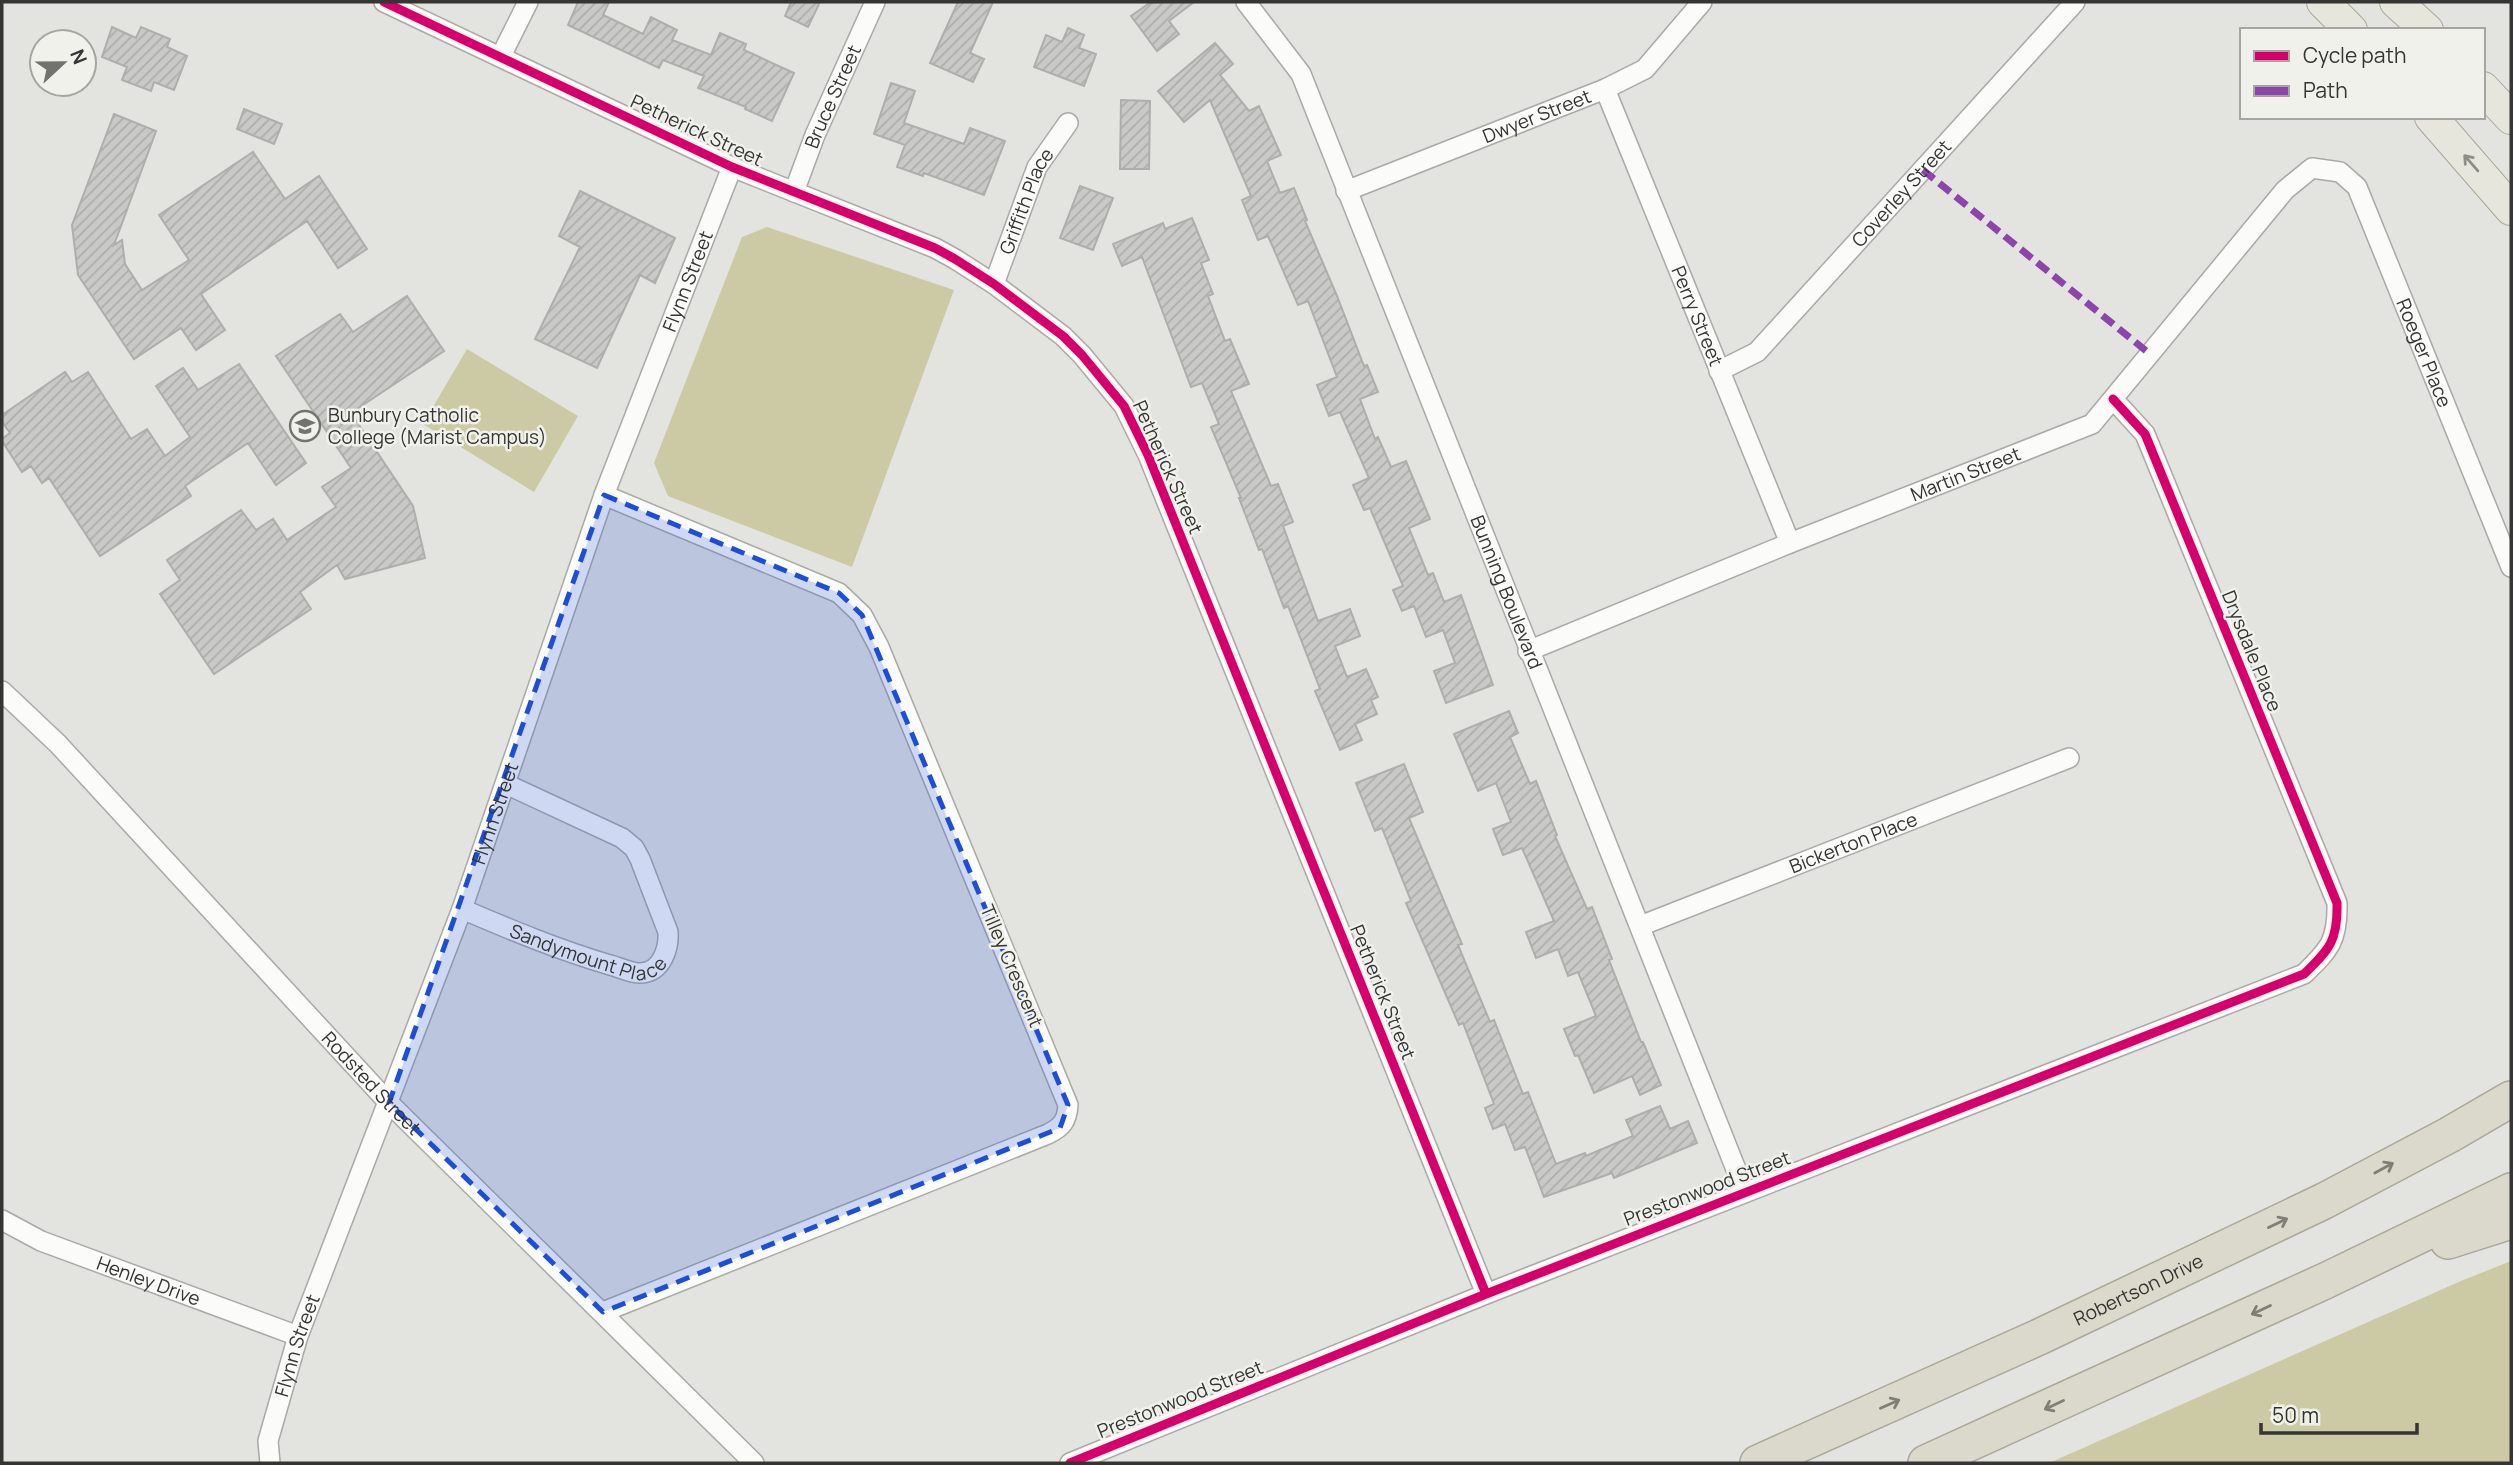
<svg xmlns="http://www.w3.org/2000/svg" width="2513" height="1465" font-family="Manrope,sans-serif">
<defs>
<pattern id="building-hatch" width="6" height="6" patternUnits="userSpaceOnUse" patternTransform="scale(1.75)"><rect width="6" height="6" fill="#c9c9c7"/><path d="M-1 1l2-2M0 6l6-6M5 7l2-2" fill="none" stroke="#adadab"/></pattern>
</defs>
<rect width="100%" height="100%" fill="#e3e3df"/>
<path fill="#cccaa4" d="M767,227L954,290L852,567L668,496L654,463L742,237Z
M467,349L578,416L534,492L423,424Z
M2511,1261V1463H2049L2461,1281Z"/>
<path fill="url(#building-hatch)" stroke="#aeaeab" stroke-width="2" d="M578,2H609L603,15L643,34L651,17L677,30L672,40L711,55L720,33L746,44L744,50L794,73L772,121L745,109L746,107L698,88L704,76L663,60L659,68L568,25Z
M791,2H820L808,27L785,16Z
M958,2H993L970,53L984,59L973,82L930,63Z
M1151,2H1194L1169,21L1179,34L1157,51L1131,16Z
M112,27L136,38L141,27L170,39L167,47L187,56L174,90L154,82L151,91L122,80L127,67L102,57Z
M1068,28L1084,35L1079,48L1096,54L1084,86L1034,67L1046,35L1062,42Z
M1215,43L1233,64L1220,75L1249,111L1259,106L1281,155L1267,161L1280,193L1294,188L1307,220L1305,221L1337,296L1364,366L1367,365L1378,392L1360,399L1375,439L1378,437L1391,467L1406,461L1417,488L1430,519L1409,528L1428,575L1433,573L1444,602L1461,595L1493,685L1446,703L1434,671L1455,663L1443,630L1426,637L1414,606L1402,611L1393,590L1403,586L1370,508L1364,510L1353,485L1369,478L1340,412L1329,416L1317,385L1337,377L1308,301L1298,305L1268,236L1258,240L1242,200L1251,196L1210,100L1184,122L1158,91Z
M891,83L915,91L904,123L964,144L970,128L1005,141L984,195L924,173L923,176L897,167L905,145L874,134Z
M1121,100L1150,101L1149,169H1120Z
M244,109L282,124L274,144L237,129Z
M114,114L156,131L114,245L122,240L125,264L142,290L189,260L159,215L253,152L285,199L319,176L367,249L338,268L307,221L201,294L225,330L196,350L181,328L134,359L78,275L72,225Z
M1080,186L1113,198L1093,250L1060,238Z
M580,191L675,238L655,283L640,275L597,368L535,339L580,247L559,236Z
M1192,218L1209,260L1201,263L1213,294L1208,296L1225,341L1230,339L1249,384L1231,391L1271,486L1278,484L1293,522L1283,526L1318,621L1350,609L1360,636L1335,646L1347,677L1366,669L1378,697L1371,700L1377,714L1355,724L1362,740L1340,750L1315,691L1320,689L1288,606L1284,608L1262,549L1259,550L1239,498H1241L1211,427L1219,424L1202,383L1191,387L1142,257L1122,266L1113,244L1163,223L1165,229Z
M407,296L444,351L351,413L413,506L425,558L345,579L337,565L300,592L311,609L214,674L160,594L180,580L167,560L241,510L256,530L273,519L287,540L336,507L322,487L351,468L276,356L340,314L353,332Z
M239,364L306,463L276,485L248,443L185,486L191,496L100,556L49,478L42,483L31,466L22,472L2,441V439L10,433L2,422V415L65,372L72,382L88,372L131,439L147,429L165,456L190,437L156,386L183,368L198,390Z
M1509,711L1518,733L1510,737L1530,784L1536,781L1557,835L1555,836L1587,909L1592,907L1612,959L1609,960L1641,1042H1643L1661,1085L1640,1095L1632,1076L1594,1093L1578,1055L1575,1056L1564,1029L1596,1016L1578,972L1568,976L1558,949L1536,958L1526,932L1554,921L1522,848L1503,855L1493,829L1511,822L1496,783L1478,791L1454,734Z
M1404,764L1423,812L1409,818L1462,944L1458,945L1490,1022L1494,1020L1523,1094L1528,1092L1556,1164L1585,1153L1586,1156L1633,1136L1626,1120L1660,1106L1670,1129L1688,1121L1697,1143L1614,1178L1612,1173L1544,1197L1525,1147L1515,1150L1505,1124L1493,1129L1485,1108L1494,1104L1463,1023L1459,1025L1406,903L1411,901L1382,828L1375,831L1356,783Z"/>
<g fill="none" stroke-linecap="round" stroke-linejoin="round">
<g stroke="#a9a9a6" stroke-width="22">
<g id="street">
<path d="M384,2L732,167L935,248L955,259L994,284L1063,336L1082,355L1124,406L1148,455L1486,1294"/>
<path id="s1" d="M1246,2L1301,74L1745,1192"/>
<path d="M501,56L528,2"/>
<path id="s2" d="M1605,89L1790,543"/>
<path id="s3" d="M1346,191L1605,89L1645,69L1702,2"/>
<path id="s4" d="M794,192L815,135L875,2"/>
<path id="s5" d="M994,284L1037,167L1068,123"/>
<path id="s6" d="M1719,371L1757,352L2075,2"/>
<path id="s7" d="M1528,651L1790,543L2092,424L2285,190L2312,168L2340,172L2357,187L2511,567"/>
<path id="s8" d="M2,691L58,744L389,1103L754,1463"/>
<path id="s9" d="M462,909C511,930 559,950 610,965C619,967 632,974 641,973C662,972 669,948 668,932L640,859L634,848L622,838L506,784"/>
<path id="s10" d="M1640,926L2069,758"/>
<path id="s11" d="M2,1220L41,1241L298,1336"/>
<path d="M603,1312L1048,1134C1062,1127 1067,1121 1068,1105L879,647L862,615L839,593L604,495"/>
<path id="s12" d="M270,1463L268,1441L298,1336L462,909L604,495L732,167"/>
<path d="M1070,1463L1486,1294L2304,974C2330,949 2338,940 2337,903L2145,434L2113,399"/>
</g>
</g>
<g stroke="#a9a897" stroke-width="34">
<path id="primary" d="M2323,2L2351,30
M2396,2L2427,30
M2483,88L2511,118
M2431,117L2511,209"/>
</g>
<g stroke="#a9a897" stroke-width="38">
<g id="highway">
<path d="M2448,1241L2511,1221"/>
<path id="s13" d="M1758,1463L2039,1337L2324,1201L2449,1135L2511,1099"/>
<path d="M1926,1463L2325,1281L2511,1191"/>
</g>
</g>
<use href="#street" stroke="#fbfbfa" stroke-width="19"/>
<use href="#primary" stroke="#e6e6dd" stroke-width="32"/>
<use href="#highway" stroke="#dad9cb" stroke-width="35"/>
<path stroke="#8e44ad" stroke-width="7" stroke-dasharray="14 7" stroke-linecap="butt" d="M1923,170L2150,354"/>
<g stroke="#f1f1eb" stroke-width="13">
<path id="cycleway" d="M384,2L732,167L935,248L955,259L994,284L1063,336L1082,355L1124,406L1148,455L1486,1294
M1070,1463L1486,1294L2304,974C2330,949 2338,940 2337,903L2145,434L2113,399"/>
</g>
<use href="#cycleway" stroke="#d6006c" stroke-width="9"/>
</g>
<defs><path id="oneway-shaft" d="M-6 0H5M1.5-3L5.5 0L1.5 3" fill="none" stroke-width="1.6" stroke-linecap="round" stroke-linejoin="round" transform="scale(1.75)"/></defs>
<use stroke="#8e8e88" href="#oneway-shaft" transform="translate(2471 163) rotate(-131)"/>
<g stroke="#7f7f77">
<use href="#oneway-shaft" transform="translate(2384 1168) rotate(-29)"/>
<use href="#oneway-shaft" transform="translate(2278 1223) rotate(-26)"/>
<use href="#oneway-shaft" transform="translate(2261 1310) rotate(155)"/>
<use href="#oneway-shaft" transform="translate(1890 1404) rotate(-24)"/>
<use href="#oneway-shaft" transform="translate(2054 1405) rotate(155)"/>
</g>
<path fill="#1d4ed8" fill-opacity="0.2" stroke="#1d4ed8" stroke-width="5" stroke-dasharray="14 9" stroke-linejoin="round" d="M604,495L839,593L862,615L1068,1105L1060,1128L603,1312L389,1103Z"/>
<defs>
<g id="school-ring" transform="scale(1.575)"><circle r="9.5" fill="#f1f1eb" stroke="#72726f" stroke-width="1.5"/><path d="M0-5L7-2L0 1L-7-2ZM-4 1L0 2.5L4 1V4Q0 6-4 4Z" fill="#72726f"/></g>
</defs>
<g fill-rule="evenodd">
<use href="#school-ring" x="305" y="426"/>
</g>
<g text-anchor="middle" dominant-baseline="central" stroke-width="5" stroke-linejoin="round" paint-order="stroke">
<g font-size="19" fill="#353533" stroke="#f1f1eb">
<text stroke="none"><textPath href="#s4" startOffset="103">Bruce Street</textPath></text>
<text stroke="none"><textPath href="#s3" startOffset="205">Dwyer Street</textPath></text>
<text transform="translate(697 130) rotate(25)">Petherick Street</text>
<text stroke="none"><textPath href="#s6" startOffset="257">Coverley Street</textPath></text>
<text stroke="none"><textPath href="#s5" startOffset="89">Griffith Place</textPath></text>
<text stroke="none"><textPath href="#s12" startOffset="1256">Flynn Street</textPath></text>
<text stroke="none"><textPath href="#s2" startOffset="245">Perry Street</textPath></text>
<text stroke="none"><textPath href="#s7" startOffset="1176">Roeger Place</textPath></text>
<text transform="translate(1168 467) rotate(66)">Petherick Street</text>
<text stroke="none"><textPath href="#s7" startOffset="472">Martin Street</textPath></text>
<text stroke="none"><textPath href="#s1" startOffset="648">Bunning Boulevard</textPath></text>
<text transform="translate(2252 651) rotate(68)">Drysdale Place</text>
<text stroke="none"><textPath href="#s12" startOffset="690">Flynn Street</textPath></text>
<text stroke="none"><textPath href="#s10" startOffset="229">Bickerton Place</textPath></text>
<text stroke="none"><textPath href="#s9" startOffset="135">Sandymount Place</textPath></text>
<text transform="translate(1012 966) rotate(67)">Tilley Crescent</text>
<text transform="translate(1383 992) rotate(68)">Petherick Street</text>
<text stroke="none"><textPath href="#s8" startOffset="539">Rodsted Street</textPath></text>
<text transform="translate(1707 1188) rotate(-21)">Prestonwood Street</text>
<text stroke="none"><textPath href="#s11" startOffset="159">Henley Drive</textPath></text>
<text stroke="none"><textPath href="#s13" startOffset="418">Robertson Drive</textPath></text>
<text stroke="none"><textPath href="#s12" startOffset="122">Flynn Street</textPath></text>
<text transform="translate(1180 1399) rotate(-22)">Prestonwood Street</text>
</g>
<g font-size="19" fill="#353533" stroke="#f1f1eb" text-anchor="start">
<text x="328" y="415">Bunbury Catholic<tspan x="328" dy="22">College (Marist Campus)</tspan></text>
</g>
</g>
<rect width="2513" height="1465" fill="none" stroke="#353533" stroke-width="7"/>
<rect x="2240" y="28" width="245" height="91" fill="#f1f1eb" stroke="#a6a6a1" stroke-width="2"/>
<rect x="2254" y="51" width="35" height="10" fill="#d6006c" stroke="#a6a6a1" stroke-width="2"/>
<text x="2303" y="63" font-size="21" fill="#353533">Cycle path</text>
<rect x="2254" y="86" width="35" height="10" fill="#8e44ad" stroke="#a6a6a1" stroke-width="2"/>
<text x="2303" y="98" font-size="21" fill="#353533">Path</text>
<g transform="translate(63 63) rotate(68)"><circle r="33" fill="#f1f1eb" stroke="#a6a6a1" stroke-width="2"/>
<path d="M0-5L12 26L0 18L-12 26Z" fill="#72726f"/>
<text y="-10" font-size="19" font-weight="bold" text-anchor="middle" fill="#353533">N</text>
</g>
<path d="M2261 1423v10h156v-10" fill="none" stroke="#353533" stroke-width="3.5"/>
<text x="2272" y="1423" font-size="21" fill="#353533" stroke="#f1f1eb" stroke-width="5" paint-order="stroke">50 m</text>
</svg>
